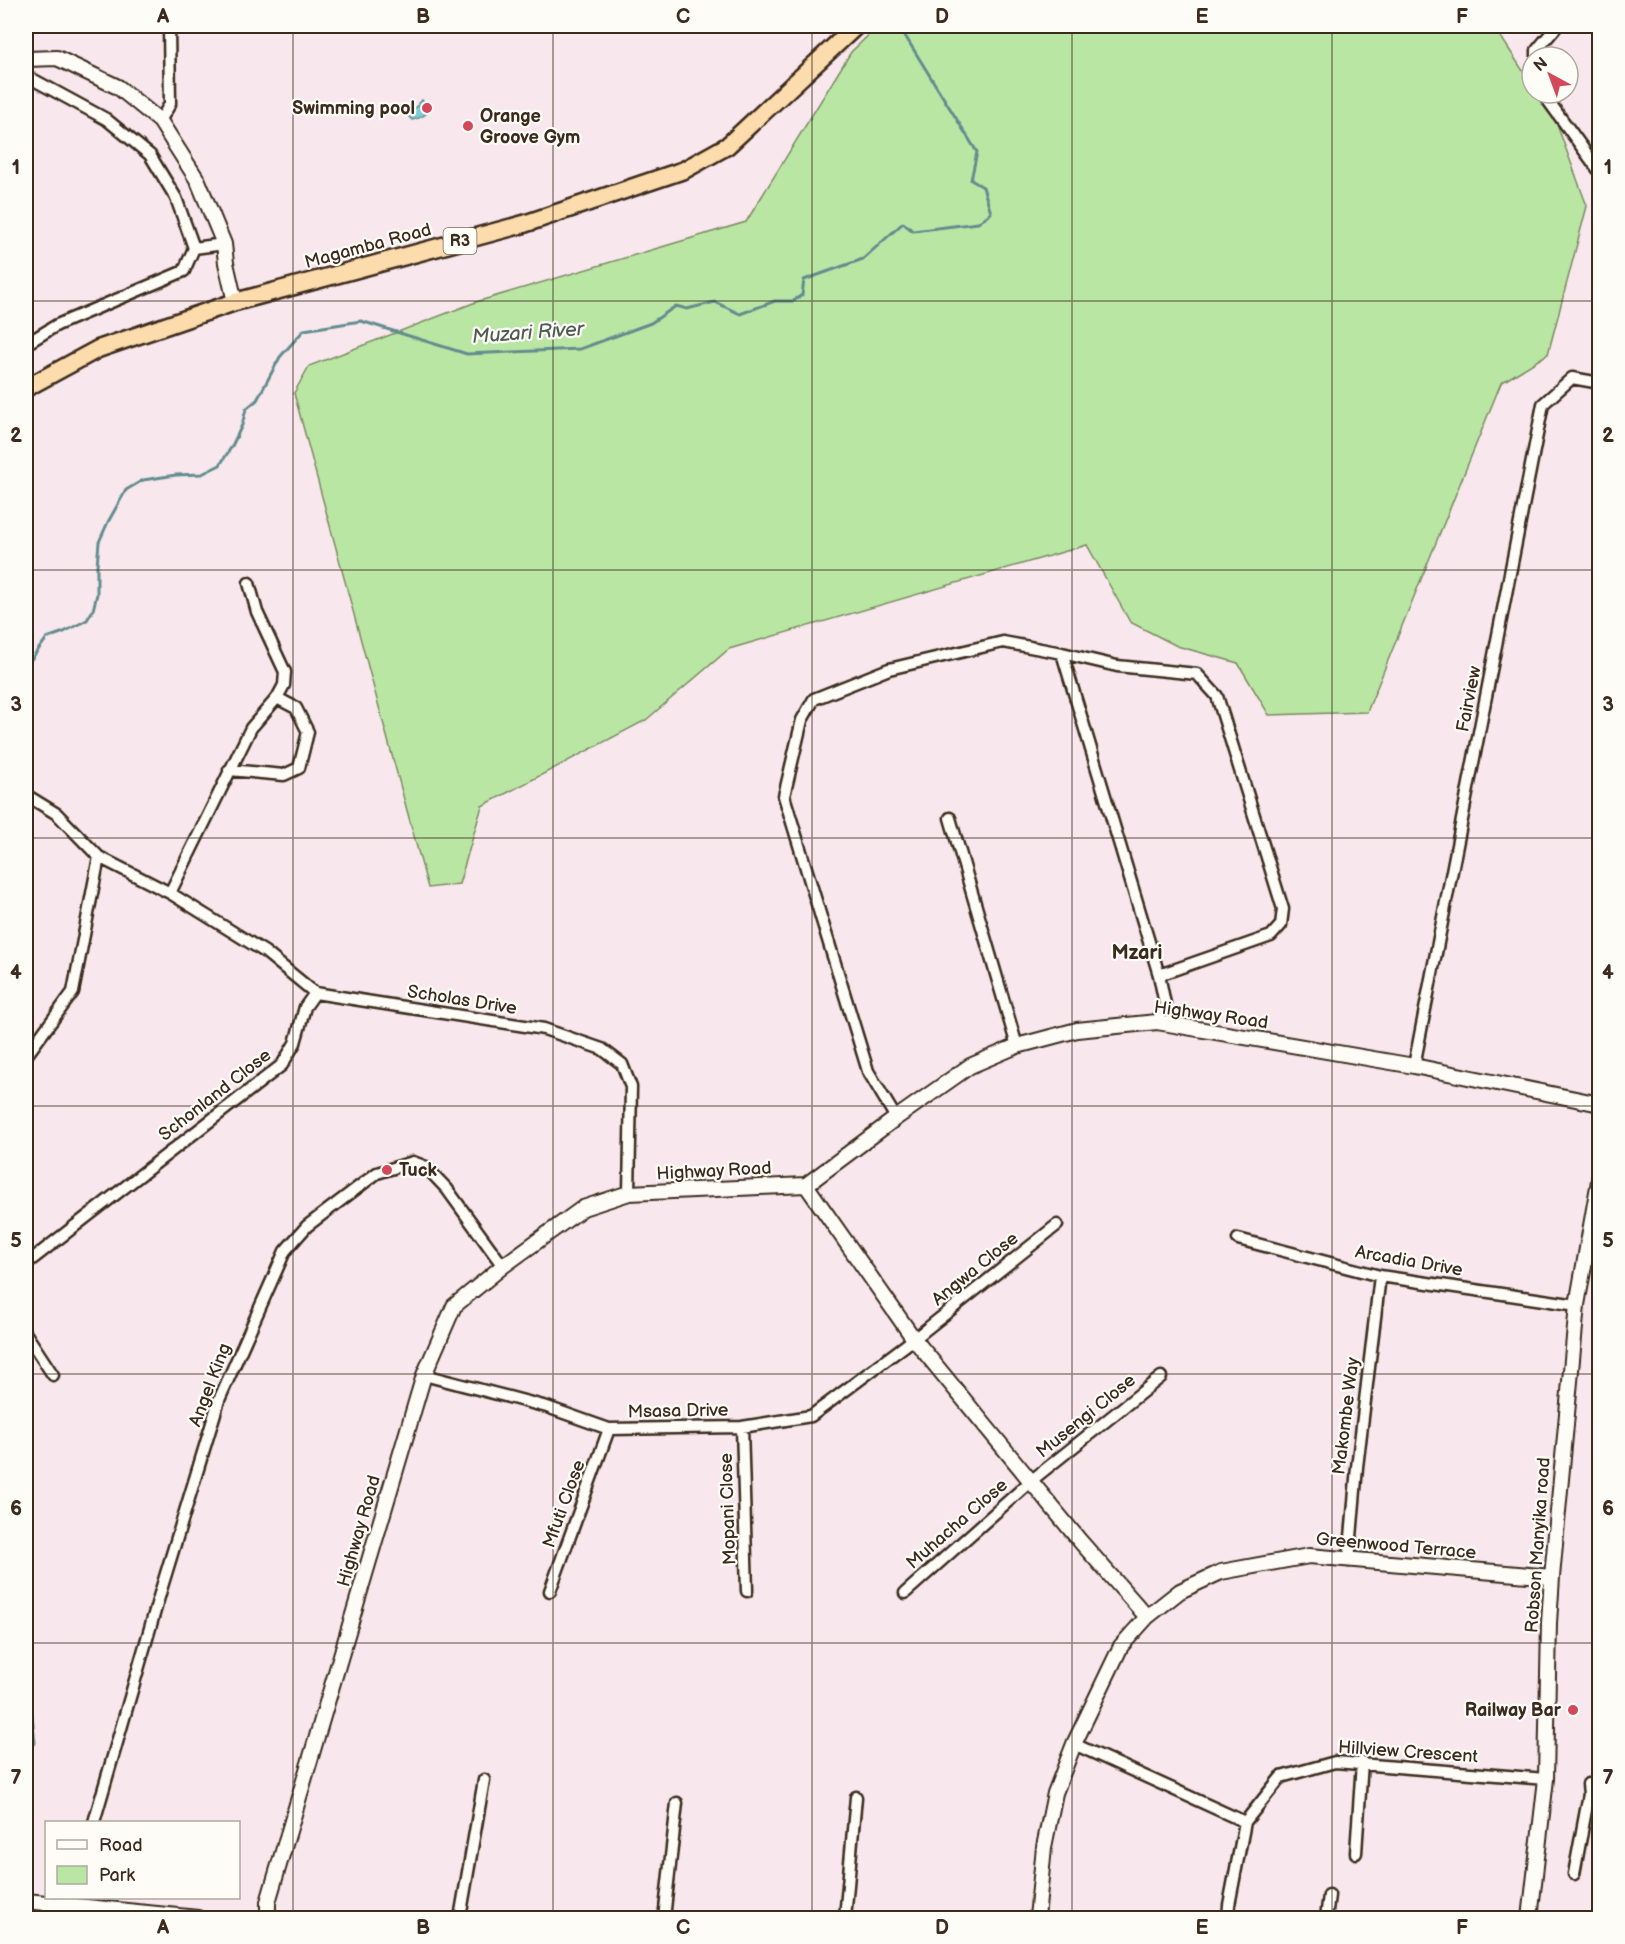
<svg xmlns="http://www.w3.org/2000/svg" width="1625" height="1944" font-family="'Balsamiq Sans',sans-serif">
<rect width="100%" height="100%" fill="#f8e8ed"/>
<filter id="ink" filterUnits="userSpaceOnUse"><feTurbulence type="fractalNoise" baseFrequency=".0167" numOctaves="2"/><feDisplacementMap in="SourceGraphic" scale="12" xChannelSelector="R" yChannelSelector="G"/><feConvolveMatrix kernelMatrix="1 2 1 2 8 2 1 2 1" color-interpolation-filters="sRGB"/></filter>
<g filter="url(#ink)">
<path fill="#bae6a4" stroke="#7a8861" stroke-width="1.5" d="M878,26H1494L1532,85V93H1537L1556,122L1587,206L1548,354L1501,383L1367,712L1269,715L1238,663L1177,646L1130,622L1087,545L729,649L646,720L482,806L459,884L428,888L294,393L309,366L476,302L746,222L851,52Z"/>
<path fill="#7dcdd8" stroke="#638c8e" stroke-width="1.5" d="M422,100L429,109C426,116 420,118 412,120L408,116L407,112L418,106V103Z"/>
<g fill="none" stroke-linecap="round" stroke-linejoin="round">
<path stroke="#638c8e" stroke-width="3" d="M26,666L47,638L64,632L87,620L93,610L97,594V566L99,542L108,522L126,490L143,480L176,475L202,474L220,465L232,446L242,425L246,409L257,400L280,357L304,330L361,321L467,354L580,349L651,323L676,306L687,309L715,302L740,314L775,301H793L802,295L804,280L863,259L903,223L913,231L978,223L991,213L983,187L971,180L977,152L899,26
M26,1661L35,1743L26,1750"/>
<g stroke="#3b2a1e" stroke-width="15">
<path id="minor" d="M1537,57V50L1557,26
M26,80H34L106,119L150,155L176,198L194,248
M1545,93L1547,99L1600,172
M160,121L170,104L169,26
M26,344L57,325L184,271L194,248L224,244
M249,583L257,612L285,672L284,685L277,698
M1062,653L1117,666L1197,674L1217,696L1283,909L1281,925L1271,936L1159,975
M26,795L57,814L99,857L170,893L265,952L315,993L305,1007L295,1043L282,1065L26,1264
M950,818L1017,1046
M170,893L251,728L277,698L296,708L308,732L299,768L284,775L229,770
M315,993L544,1029L602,1049L622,1064L631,1087L629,1193
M26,1056L73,992L99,857
M1414,1066L1543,404L1572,378L1600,383
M896,1118L868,1071L784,796L802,720L814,699L889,669L1003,642L1062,653L1159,975L1165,1004L1157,1022
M1238,1239L1380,1276L1577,1305
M26,1334L53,1375
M424,1375L547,1407L609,1429L742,1427L811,1416L914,1339L1057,1225
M742,1427L747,1591
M1349,1561L1357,1467L1380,1276
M550,1591L609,1429
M905,1593L1032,1480L1161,1377
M1074,1744L1245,1822
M94,1822L161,1590L219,1400L285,1251L307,1226L377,1173L413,1162L426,1167L447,1189L503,1266
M1356,1853L1362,1762
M1574,1874L1589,1794L1588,1784
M460,1918L484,1780
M664,1918L677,1803
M845,1918L856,1797
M1228,1918L1229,1905L1245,1822L1281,1777L1335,1762L1546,1779
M1326,1918L1329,1895"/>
</g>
<g stroke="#3b2a1e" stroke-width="18">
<path id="tertiary" d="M26,59L57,58L118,87L160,121L198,181L224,244L226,263L235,302
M806,1185L914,1339L1080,1541L1147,1617
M26,1901L198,1918
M268,1918V1902L424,1375L454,1306L503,1266L583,1208L629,1193L806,1185L896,1118L970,1066L1017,1046L1077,1030L1157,1022L1414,1066L1600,1104
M1037,1918L1044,1847L1055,1793L1074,1744L1121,1646L1147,1617L1180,1591L1221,1572L1309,1556L1552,1577
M1530,1918L1546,1779L1549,1623L1552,1577L1577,1305L1600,1175"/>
</g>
<g stroke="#3b2a1e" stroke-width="21">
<path id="trunk" d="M26,388L98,349L235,302L524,224L684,170L727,146L856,26"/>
</g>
<use href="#minor" stroke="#fdfcf7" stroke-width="10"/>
<use href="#tertiary" stroke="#fdfcf7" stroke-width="14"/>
<use href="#trunk" stroke="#fcdcac" stroke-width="16"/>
</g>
</g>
<path fill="none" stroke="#3b2a1e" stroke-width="1.5" stroke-opacity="0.55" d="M293,26V1918M553,26V1918M812,26V1918M1072,26V1918M1332,26V1918M26,301H1600M26,570H1600M26,838H1600M26,1106H1600M26,1374H1600M26,1643H1600"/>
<g fill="#d1495b" stroke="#fdfcf7" stroke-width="2">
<circle cx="427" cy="108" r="6"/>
<circle cx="468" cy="126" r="6"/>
<circle cx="387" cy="1170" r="6"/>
<circle cx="1573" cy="1710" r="6"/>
</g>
<g text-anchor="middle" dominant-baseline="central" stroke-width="4.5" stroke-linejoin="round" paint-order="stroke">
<rect fill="#fdfcf7" stroke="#75695f" stroke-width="1.5" x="443.5" y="228" width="33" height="26" rx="4.5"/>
<g font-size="16" font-weight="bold" fill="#3b2a1e">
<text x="460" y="241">R3</text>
</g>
<g font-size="18" font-weight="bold" fill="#3b2a1e" stroke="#fdfcf7" text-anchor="end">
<text x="415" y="108">Swimming pool</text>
<text x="480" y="116" text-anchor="start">Orange<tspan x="480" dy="21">Groove Gym</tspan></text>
<text x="399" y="1170" text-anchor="start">Tuck</text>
<text x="1561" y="1710">Railway Bar</text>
</g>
<g font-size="18" fill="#3b2a1e" stroke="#fdfcf7">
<text transform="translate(368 246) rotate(-15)">Magamba Road</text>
<text transform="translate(1469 699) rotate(-79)">Fairview</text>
<text transform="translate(462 1000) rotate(9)">Scholas Drive</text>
<text transform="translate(1211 1015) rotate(8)">Highway Road</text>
<text transform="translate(215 1095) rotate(-38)">Schonland Close</text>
<text transform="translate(714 1171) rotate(-3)">Highway Road</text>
<text transform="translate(1409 1261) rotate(10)">Arcadia Drive</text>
<text transform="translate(975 1269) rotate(-39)">Angwa Close</text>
<text transform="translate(210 1385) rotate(-69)">Angel King</text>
<text transform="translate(678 1411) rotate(-1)">Msasa Drive</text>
<text transform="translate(1086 1416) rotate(-39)">Musengi Close</text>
<text transform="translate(1346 1416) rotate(-83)">Makombe Way</text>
<text transform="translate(564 1504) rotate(-70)">Mfuti Close</text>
<text transform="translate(728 1509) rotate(-92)">Mopani Close</text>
<text transform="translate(957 1524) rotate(-41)">Muhacha Close</text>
<text transform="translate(359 1531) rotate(-74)">Highway Road</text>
<text transform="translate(1538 1545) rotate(-86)">Robson Manyika road</text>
<text transform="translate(1396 1546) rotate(5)">Greenwood Terrace</text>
<text transform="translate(1408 1752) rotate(4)">Hillview Crescent</text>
</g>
<g font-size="20" font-style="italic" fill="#4f5b56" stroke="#fdfcf7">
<text transform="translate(528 333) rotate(-4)">Muzari River</text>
</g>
<g font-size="20" font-weight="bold" fill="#3b2a1e" stroke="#fdfcf7">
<text x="1137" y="953">Mzari</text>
</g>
</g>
<rect width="1625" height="1944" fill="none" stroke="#fdfcf7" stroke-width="66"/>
<rect x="45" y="1821" width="195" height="78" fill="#fdfcf7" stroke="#afa8a0" stroke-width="1.5"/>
<rect x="57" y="1840" width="30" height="9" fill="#fdfcf7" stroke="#afa8a0" stroke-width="1.5"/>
<text x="99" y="1851" font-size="18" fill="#3b2a1e">Road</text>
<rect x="57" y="1866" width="30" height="18" fill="#bae6a4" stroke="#afa8a0" stroke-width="1.5"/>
<text x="99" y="1881" font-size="18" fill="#3b2a1e">Park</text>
<g transform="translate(1550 75) rotate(319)"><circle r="28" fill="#fdfcf7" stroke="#afa8a0" stroke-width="1.5"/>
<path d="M0-4.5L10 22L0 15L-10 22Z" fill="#d1495b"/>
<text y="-9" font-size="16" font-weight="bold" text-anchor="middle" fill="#3b2a1e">N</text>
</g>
<rect x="33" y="33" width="1559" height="1878" fill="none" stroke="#3b2a1e" stroke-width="2"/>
<g font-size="20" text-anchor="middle" font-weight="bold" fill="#3b2a1e">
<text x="163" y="23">A</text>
<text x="423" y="23">B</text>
<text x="683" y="23">C</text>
<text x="942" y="23">D</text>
<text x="1202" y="23">E</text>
<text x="1462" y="23">F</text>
<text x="16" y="174">1</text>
<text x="1608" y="174">1</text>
<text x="16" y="442">2</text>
<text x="1608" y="442">2</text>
<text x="16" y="711">3</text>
<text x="1608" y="711">3</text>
<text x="16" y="979">4</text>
<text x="1608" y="979">4</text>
<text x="16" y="1247">5</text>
<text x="1608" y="1247">5</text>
<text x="16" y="1515">6</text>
<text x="1608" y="1515">6</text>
<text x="16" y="1784">7</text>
<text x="1608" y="1784">7</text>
<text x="163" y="1934">A</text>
<text x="423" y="1934">B</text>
<text x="683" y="1934">C</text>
<text x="942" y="1934">D</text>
<text x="1202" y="1934">E</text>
<text x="1462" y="1934">F</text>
</g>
</svg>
